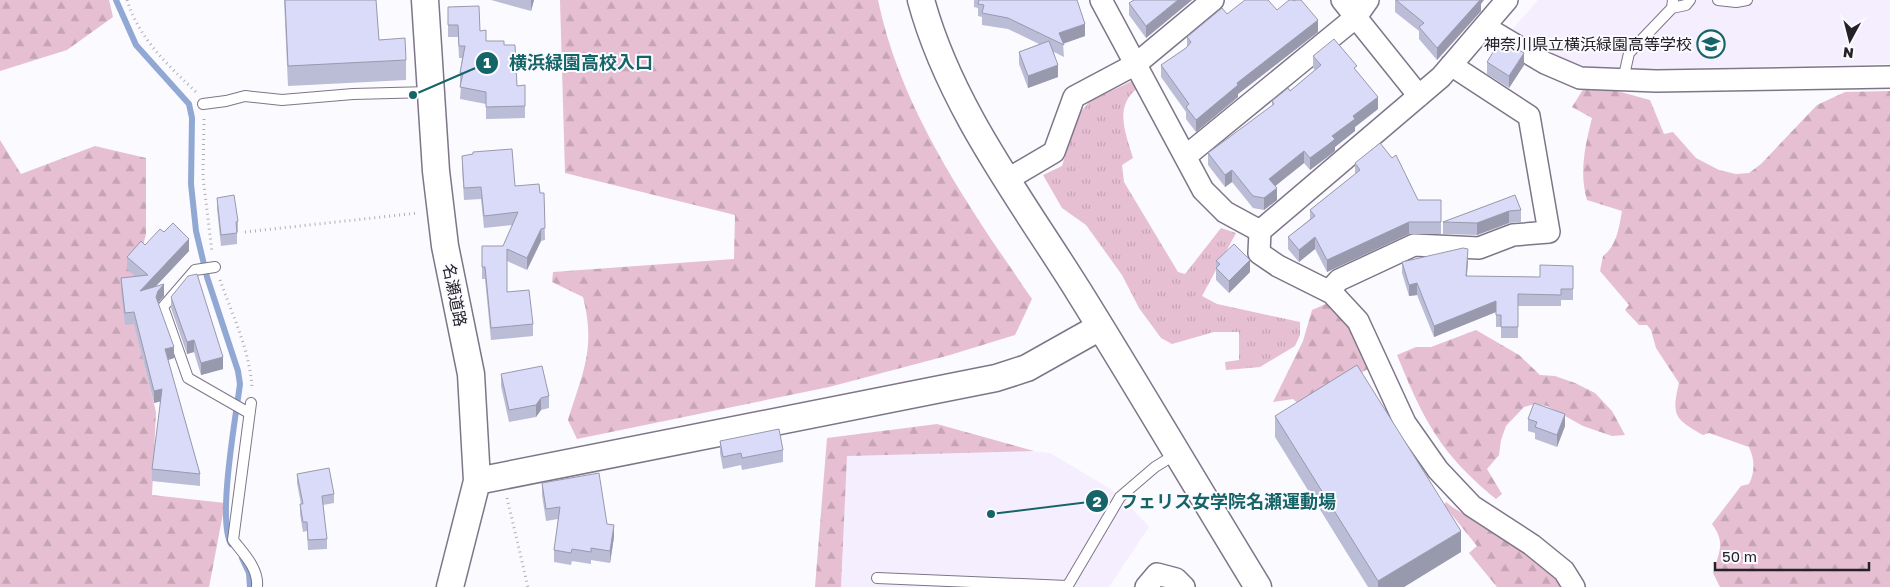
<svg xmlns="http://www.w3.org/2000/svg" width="1890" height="587" font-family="'Golos Text','Noto Sans JP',sans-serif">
<defs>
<pattern id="grass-tufts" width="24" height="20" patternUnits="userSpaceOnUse" patternTransform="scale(1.25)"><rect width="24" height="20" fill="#e6bfd2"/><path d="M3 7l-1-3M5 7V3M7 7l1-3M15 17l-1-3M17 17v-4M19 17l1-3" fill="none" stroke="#c5a4b4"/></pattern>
<pattern id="forest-firs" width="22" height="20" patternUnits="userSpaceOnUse" patternTransform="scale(1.25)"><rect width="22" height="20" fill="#e6bfd2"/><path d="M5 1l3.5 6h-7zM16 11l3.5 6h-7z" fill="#c5a4b4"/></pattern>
</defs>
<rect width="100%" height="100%" fill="#fbfafe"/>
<path fill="#f5eefe" d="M1538,0H1890V64L1650,69L1625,74L1601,73L1553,58L1512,30Z
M978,445L1050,453L1109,488L1126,502L1149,527L1109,587H841L847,456Z"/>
<path fill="url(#grass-tufts)" d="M1132,81L1138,88C1113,106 1126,134 1133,158L1122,165L1124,182L1178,272L1185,274L1221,228L1236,233L1202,296L1217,304L1300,322V335L1295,346L1260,367L1226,370L1225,362L1239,360V332H1214L1172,344L1161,338L1139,308L1122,275L1086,225L1062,208L1043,175L1062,166L1078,115L1090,101Z"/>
<path fill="url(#forest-firs)" d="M0,0H109L113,17L67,50L0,71Z
M560,0H878C901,111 969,207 1032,299L1015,335L950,355L829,387L577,439L568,420C583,372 596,348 583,297L552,282L553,272L734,259L735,215L565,173Z
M1584,88L1617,91L1650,100L1664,134L1673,132L1696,158L1719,170L1736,174L1749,173L1761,164L1817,105L1845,92L1890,91V587H1720L1713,573C1719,552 1726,543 1712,524L1741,486L1749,484C1755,471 1755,461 1749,447L1709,433L1703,435C1675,419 1671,416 1679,383L1656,348L1651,330L1647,325H1639L1625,310L1629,305L1600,271L1603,256C1617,246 1619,227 1622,211L1587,200C1579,173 1585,146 1592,118L1572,107Z
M0,140L21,174L95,146L146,158V234L129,301L156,412L152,495L225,503L209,587H0Z
M1328,303C1350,326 1359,338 1368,369L1327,391L1305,410L1293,399L1273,402L1303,341L1312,310Z
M1476,330L1519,355L1540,375L1555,376L1575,383L1595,393L1612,411L1625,435L1612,436L1583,426L1547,406L1535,404L1524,407L1506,426L1501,440L1499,455L1487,469L1502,494L1496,499C1440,453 1424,421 1397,355L1416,347H1431Z
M937,424L1034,451L847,456L841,587H815L827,438Z
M1446,502C1466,519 1493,526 1516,541C1535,554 1551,572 1568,587H1497L1469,553L1477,546L1444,505Z"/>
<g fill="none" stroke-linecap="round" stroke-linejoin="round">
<path stroke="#91a8d5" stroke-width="6" d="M116,0L136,45L189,104L192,118L191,184L196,231L207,277L238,371L240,384C236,415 217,521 231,544
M242,558L249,573L250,587"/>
<g stroke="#7e7688" stroke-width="12">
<path id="service" d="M1718,0L1736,2L1747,0
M1672,8L1686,5L1690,0
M1623,80L1629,53L1672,8L1673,0
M203,104L226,101L245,96L282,100L353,94L430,92
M215,267L195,270L163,307L188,378L249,413
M251,403L233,540C244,554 259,569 257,587
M877,578L1067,586
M1067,587L1120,497L1155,467L1176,454"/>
</g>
<g stroke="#7e7688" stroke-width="24">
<path id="minor" d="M1101,0L1203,190L1225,212L1260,231L1259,253L1278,266L1332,293L1358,321L1405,423L1438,470L1472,506L1532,545L1564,571L1574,587
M1342,0L1419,96
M1485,27L1545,63L1580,78L1656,81L1890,77
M1186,156L1356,17L1368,0
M1008,179L1054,152L1074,97L1136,64L1213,0
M1260,231L1441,77L1507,0
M1329,291L1339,280L1414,245L1479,248L1513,235L1549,232L1529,116L1451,65
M1146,587L1157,574L1176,579L1184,587"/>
</g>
<g stroke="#7e7688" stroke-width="29">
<path id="tertiary" d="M425,0L436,171L445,246L471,374L477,481L450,587
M921,0C950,107 1021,199 1079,292C1140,390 1198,489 1258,587
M477,481L996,378L1027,368L1100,327"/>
</g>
<path stroke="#b0aeb3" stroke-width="3" stroke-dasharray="1 4" stroke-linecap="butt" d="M127,0C140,40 166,63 196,92
M204,119L203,177L212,252
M245,232L418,213
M220,280C232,314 250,351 252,388
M507,498L528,587"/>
<use href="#service" stroke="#fff" stroke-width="10"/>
<use href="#minor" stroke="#fff" stroke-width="21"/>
<use href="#tertiary" stroke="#fff" stroke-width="26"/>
</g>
<path fill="#bbbcd6" d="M284,0H376L379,40L406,60V80L288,86Z
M491,0H534L531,11Z
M974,0H1077L1085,36L1063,44L1064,57L1054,52L1058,77L1028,88L1019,64V52L1039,44L1008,29L982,25V17L978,16V8L974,7Z
M1134,0H1192L1146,38L1129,15V3Z
M1395,0L1481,4V11L1437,60L1419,39V31L1395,12Z
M448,7L480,31L486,41L504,45L517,86L525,85V118L486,119V104L460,99L461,85H460V73L462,58H459L458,37H448Z
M1277,10L1318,32L1238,94V97L1196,132L1186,119V112L1161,77V65L1187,47V37L1227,14Z
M1313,56L1357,71L1378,109L1355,127V131L1335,147V151L1329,156L1310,170L1304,163L1275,186L1277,200L1264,210L1253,208L1232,182L1225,187L1208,165V153L1272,106V101L1290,91L1315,70L1313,68Z
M1487,62L1524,65L1509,88L1487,74Z
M462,156L515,186L540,193H544L545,240L541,241L527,270L507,261V292L533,324V336L491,340L485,279H482V246H503L512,225L484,228L481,199L464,200L462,167Z
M1355,163L1418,200H1441V234H1409L1327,272L1315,249L1299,262L1288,249V237L1310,219V210L1355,174Z
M1515,195L1521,210V222L1509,223L1477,235L1443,234V222Z
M217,198L238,221V232H237V244L221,246L217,209Z
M164,232L189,251L156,286L164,296L158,302L174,358L168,360L200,474V486L152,481V469L161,401L154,403L134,324L125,325L121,290V278L136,277L127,269V257Z
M1468,260L1467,276L1540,277L1573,266V300H1561V306H1518V338H1501V327H1496V312L1434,337L1417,295L1409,296L1402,273V262Z
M1216,261L1250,272L1229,293L1216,280Z
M171,297L223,369L201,375L194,352L187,354L171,308Z
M501,374L549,396V408L541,410L536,417L509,422L501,386Z
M1275,416L1461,552L1404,587H1368L1275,437Z
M1528,419L1565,426L1557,447L1535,439V433L1528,431Z
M720,441L783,450V462L742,470L741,465L723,469L720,453Z
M297,474L334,494V503L323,505L327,539V549L308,550L307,531L303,532L300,514V504H301L297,483Z
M542,483L607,524L614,537L610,563L591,560V564L572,561L571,565L554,562V550L558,519L546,521L542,495Z"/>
<path fill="#9999ae" d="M531,0H534L531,11Z
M1178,0H1192L1146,38V26Z
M1477,0H1484L1481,4V11L1437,60V48Z
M1318,20V32L1238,94V97L1196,132V120L1237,83Z
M1085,24V36L1062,44L1059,33Z
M1524,53V65L1509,88V76Z
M1058,65V77L1028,88V76Z
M1378,97V109L1355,127V131L1335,147V151L1310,170V158L1353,116Z
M1304,151V163L1269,191V179Z
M1232,170V182L1225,187V175Z
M1277,188V200L1264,210V198Z
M1509,211V223L1477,235V223Z
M1409,222V234L1327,272V260Z
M541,229V241L527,270V258Z
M1315,237V249L1299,262V250Z
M189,239V251L140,303V291Z
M1468,249V260L1466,287V276Z
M1250,260V272L1229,293V281Z
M1417,283V295L1409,296V285Z
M164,284V296L158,303L156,297L158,291Z
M1496,301V312L1434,337V326Z
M194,340V352L187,354V342Z
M174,347V358L165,361V349Z
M223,357V369L201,375V363Z
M162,389V401L154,403V391Z
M541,398V410L536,417V405Z
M1565,414V426L1557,447V435Z
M614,525V537L610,563V551Z
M1461,531V552L1404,587H1378V581Z"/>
<path fill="#dadbf9" stroke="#9999ae" d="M285,0H376L379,40L405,38L406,60L288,66Z
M979,0H1077L1085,24L1059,33L1064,45L1008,18L982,13L984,5L978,4Z
M1134,0H1178L1146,26L1129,3Z
M1245,0H1268L1277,10L1289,0H1293L1294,1L1296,0H1301L1318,20L1237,83L1238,85L1196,120L1186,107L1189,104L1161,65L1186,48L1191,42L1187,37L1222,8L1227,14Z
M1396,0H1480L1437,48L1419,27L1424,23Z
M479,6L480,31L486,30V41H504V45H515L517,86L525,85V106L486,107V92L460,87L463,73H460L465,46H459L458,25H448V7Z
M1334,39L1357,66L1354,68L1378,97L1353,116L1355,119L1332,136L1335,139L1329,144L1310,158L1304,151L1269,179L1277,188L1264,198L1253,196L1232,170L1225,175L1208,153L1274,104L1272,101L1288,88L1290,91L1321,65L1313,56Z
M1501,39L1524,53L1509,76L1487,62Z
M1049,41L1058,65L1028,76L1019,52Z
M1380,143L1392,158L1396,155L1418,200H1441V222H1409L1327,260L1315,237L1299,250L1288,237L1315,216L1310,210L1360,170L1355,163Z
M512,149L515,186L539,184L540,193H544L545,228L541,229L527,258L507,249V292L529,290L533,324L491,328L485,267H482V246H503L518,212L484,216L481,187L464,188L462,156L473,154V152Z
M234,195L238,221L236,222L237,233L221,235L217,198Z
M1515,195L1521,210L1509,211L1477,223L1443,222Z
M173,223L189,239L140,291L164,284L158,291L156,297L174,347L165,349L200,474L152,469L162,389L154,391L134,312L125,313L121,278L148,275L127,257L141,241L145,245L160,229L164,232Z
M1234,244L1250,260L1229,281L1216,268L1220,264L1216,261Z
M1463,248L1468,249L1466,276L1540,277V265L1573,266V289H1561V295L1518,294V327H1501V315H1496V301L1434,326L1417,283L1409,285L1402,262Z
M197,274L223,357L201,363L194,340L187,342L171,297L188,276Z
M1357,365L1461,531L1378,581L1275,416Z
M542,366L549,396L541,398L536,405L509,410L501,374Z
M1534,403L1565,414L1557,435L1535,427L1537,422L1528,419Z
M779,429L783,450L742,458L741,453L723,457L720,441Z
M329,468L334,494L322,496L327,539L308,540L307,522H303L300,504H303L297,474Z
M599,473L607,524L614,525L610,551L591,548V552L572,549L571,553L554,550L560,507L546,509L542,483Z"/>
<defs>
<g id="school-ring" transform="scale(1.4375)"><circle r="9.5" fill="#fbfafe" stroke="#156468" stroke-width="1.5"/><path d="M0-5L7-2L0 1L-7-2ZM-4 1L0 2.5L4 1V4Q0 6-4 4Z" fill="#156468"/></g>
</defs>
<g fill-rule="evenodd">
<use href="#school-ring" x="1711" y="44"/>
</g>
<g text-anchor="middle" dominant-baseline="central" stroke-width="4" stroke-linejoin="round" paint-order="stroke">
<g font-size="16" fill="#242128" stroke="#fbfafe" text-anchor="end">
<text x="1692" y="44">神奈川県立横浜緑園高等学校</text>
</g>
<g font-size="16" fill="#242128" stroke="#fbfafe">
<text transform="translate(455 295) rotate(79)">名瀬道路</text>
</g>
</g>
<path fill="none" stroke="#156468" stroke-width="2" d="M413 95L487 63M991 514L1097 501"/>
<g fill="#156468" stroke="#fbfafe" stroke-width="2">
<circle cx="413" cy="95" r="5"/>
<circle cx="991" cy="514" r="5"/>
<circle cx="487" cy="63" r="12"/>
<circle cx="1097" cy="501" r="12"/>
</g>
<g font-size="15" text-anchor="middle" font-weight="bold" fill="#fff">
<text x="487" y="68">1</text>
<text x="1097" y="507">2</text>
</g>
<g font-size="18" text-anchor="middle" font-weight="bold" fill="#156468" stroke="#fbfafe" stroke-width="4" stroke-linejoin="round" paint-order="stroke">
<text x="581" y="69">横浜緑園高校入口</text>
<text x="1228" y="508">フェリス女学院名瀬運動場</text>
</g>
<g transform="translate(1850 40) rotate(187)" stroke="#fbfafe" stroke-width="4" paint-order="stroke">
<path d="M0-4L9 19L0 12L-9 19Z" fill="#242128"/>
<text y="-8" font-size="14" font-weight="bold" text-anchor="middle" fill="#242128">N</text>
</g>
<path d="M1715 562v8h154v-8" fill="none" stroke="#242128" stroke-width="2.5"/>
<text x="1722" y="562" font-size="15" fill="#242128" stroke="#fbfafe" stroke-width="4" paint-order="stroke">50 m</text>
</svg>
